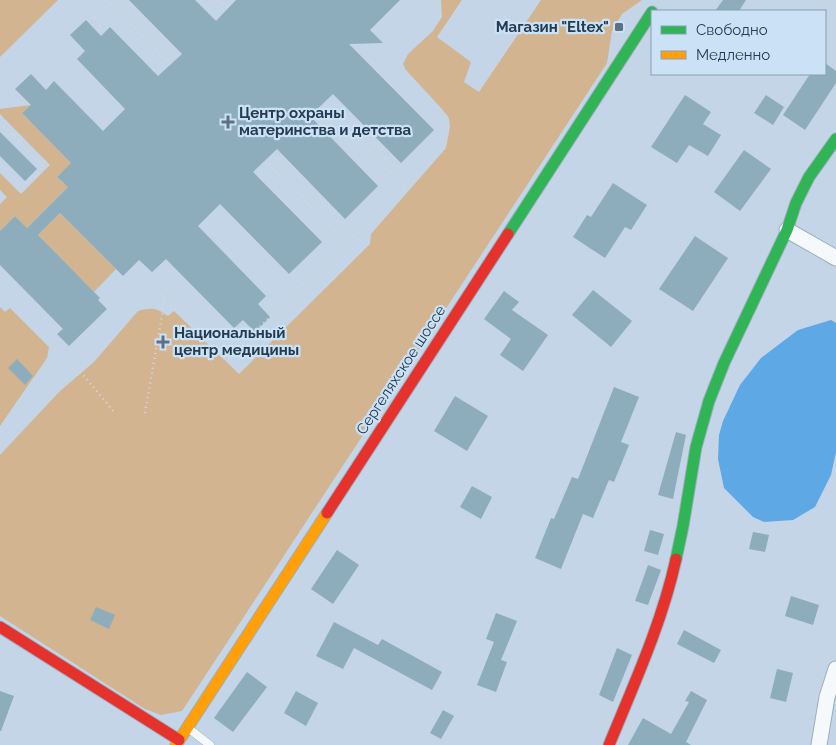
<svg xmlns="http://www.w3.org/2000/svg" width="836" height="745" font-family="Raleway,sans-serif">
<rect width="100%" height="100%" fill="#c3d5e6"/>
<path fill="#d2b490" d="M0,0H58L0,57Z
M441,0H462L437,37L471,62L464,82L479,92L541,0H642L622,14L612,31L607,63L182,711L161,715L145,709L0,616V455L60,391L94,362L138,311C153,307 156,308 168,316L174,311L239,374L370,244L371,234L446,148L450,127L449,118L442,109L406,70L403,64L408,54L433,31L442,17Z
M31,105L22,113L82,174L63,171L57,177L68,187L27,228L15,216L0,231V204L7,197L0,190V173L21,194L50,165L0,114V109Z
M60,213L116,269L94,292L38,235Z
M0,307L5,312L10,308L49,347L47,358L0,426Z"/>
<path fill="#5ea8e5" d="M831,320L836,323V452L831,475L815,507L793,520L764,522L753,517L724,488L718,459L719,435L723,421L740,385L761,358L798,330Z"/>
<path fill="#8eadbc" d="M129,0H195L216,21L236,0H400L370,30L383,43L349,44L434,130L401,163L333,94L310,116L378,186L345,219L277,149L253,172L322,242L289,274L220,204L198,226L266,296L258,304L270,317L255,332L243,320L234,328L166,259L152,272L139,260L123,276L60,213L38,235L100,298L98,300L107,309L69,346L57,334L63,329L0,265V231L15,216L27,228L68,187L57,177L71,163L22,113L31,105L15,89L31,74L46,90L54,81L103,131L125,109L77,59L85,51L70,35L86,20L101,36L110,27L158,76L182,54Z
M723,0H746L739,11H715Z
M825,63L836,71V83L805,130L783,115L810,74H825Z
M685,95L711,112L703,124L721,135L708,156L689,145L677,163L651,147Z
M766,95L784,107L773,125L754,113Z
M0,132L37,169L25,181L0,156Z
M744,150L771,169L740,211L714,192Z
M613,183L647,205L631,230L625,227L605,258L573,237L587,215L591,217Z
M695,236L728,258L693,311L659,289Z
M593,290L632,321L611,347L572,315Z
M504,291L519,302L512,310L548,335L523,371L500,355L511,339L484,319Z
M17,359L33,376L25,385L8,368Z
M614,387L639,397L621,442L629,445L614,482L609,480L593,518L583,514L561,569L535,558L551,518L554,519L572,477L578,479Z
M455,396L488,416L467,451L434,431Z
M676,432L686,435L673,499L658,495Z
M472,486L492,497L481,519L460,507Z
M650,530L664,534L658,555L644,551Z
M753,532L769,535L765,552L749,549Z
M337,550L359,565L333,604L311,589Z
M648,565L661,570L648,605L635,601Z
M791,596L819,605L813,625L785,616Z
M96,607L115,615L109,629L90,620Z
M496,613L517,621L501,660L507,662L496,692L477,685L494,642L486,639Z
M334,622L378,645L382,639L442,672L432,690L354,648L343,669L316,656Z
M684,630L721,650L714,663L677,644Z
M617,648L632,655L613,702L599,695Z
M777,669L793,673L786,702L770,698Z
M247,672L267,687L233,732L214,718Z
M0,691L14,696L1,731H0Z
M296,691L318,703L306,726L284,713Z
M691,691L707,700L686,742L691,745H628L643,718L671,734L689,702L685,701Z
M443,710L454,716L441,739L430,733Z"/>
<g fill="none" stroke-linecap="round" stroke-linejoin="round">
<g stroke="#9caec0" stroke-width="9">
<path id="lane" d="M188,728L210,745"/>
</g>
<g stroke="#9caec0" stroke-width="17">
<path id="street" d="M787,230L836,258
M819,745L827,697L836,669"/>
</g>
<g stroke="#9caec0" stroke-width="13">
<path id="fast" d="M508,234L652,12
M676,559L683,526L696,447L709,401L724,363L787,230L796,203L809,177L836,139"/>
</g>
<g stroke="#9caec0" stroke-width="13">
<path id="slow" d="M176,745L327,513"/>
</g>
<g stroke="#9caec0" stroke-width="13">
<path id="jam" d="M327,513L508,234
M0,627L179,740
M609,745C634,684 662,623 676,559"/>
</g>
<path stroke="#d3d9df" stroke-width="2.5" stroke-dasharray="1 4" stroke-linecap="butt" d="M106,0L171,64
M219,0L228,8
M326,108L405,187
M0,123L44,167L23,187L0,164
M269,164L336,232L362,235
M157,291L226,360L355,234
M74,364L114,412
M145,413L165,298"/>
<use href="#lane" stroke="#f6f9fb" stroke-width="8"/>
<use href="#street" stroke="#f6f9fb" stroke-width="15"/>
<use href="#fast" stroke="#30b455" stroke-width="11"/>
<use href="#slow" stroke="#ff9f0a" stroke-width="11"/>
<use href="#jam" stroke="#e5322d" stroke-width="11"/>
</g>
<g fill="#5c7184" stroke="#cbe1f6" stroke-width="2">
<rect x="614" y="22" width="10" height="10" rx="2.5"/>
<path d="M225.5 114.5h5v5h5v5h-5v5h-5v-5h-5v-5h5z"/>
<path d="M160.5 334.5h5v5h5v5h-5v5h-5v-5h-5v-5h5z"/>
</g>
<g text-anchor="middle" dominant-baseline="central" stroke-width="4.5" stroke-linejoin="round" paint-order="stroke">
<g font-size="15" font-weight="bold" fill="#243b50" stroke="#cbe1f6" text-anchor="start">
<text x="609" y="27" text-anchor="end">Магазин "Eltex"</text>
<text x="239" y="113">Центр охраны<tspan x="239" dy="17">материнства и детства</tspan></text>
<text x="174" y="333">Национальный<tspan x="174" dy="17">центр медицины</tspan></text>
</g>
<g font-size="15" fill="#243b50" stroke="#cbe1f6">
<text transform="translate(401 370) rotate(-57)">Сергеляхское шоссе</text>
</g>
</g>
<rect x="651" y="10" width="175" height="65" fill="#cbe1f6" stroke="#889fb4"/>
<rect x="661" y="26" width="25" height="8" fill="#30b455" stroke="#889fb4"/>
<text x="696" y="35" font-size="15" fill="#243b50">Свободно</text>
<rect x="661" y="51" width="25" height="8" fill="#ff9f0a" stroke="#889fb4"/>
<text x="696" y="60" font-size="15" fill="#243b50">Медленно</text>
</svg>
